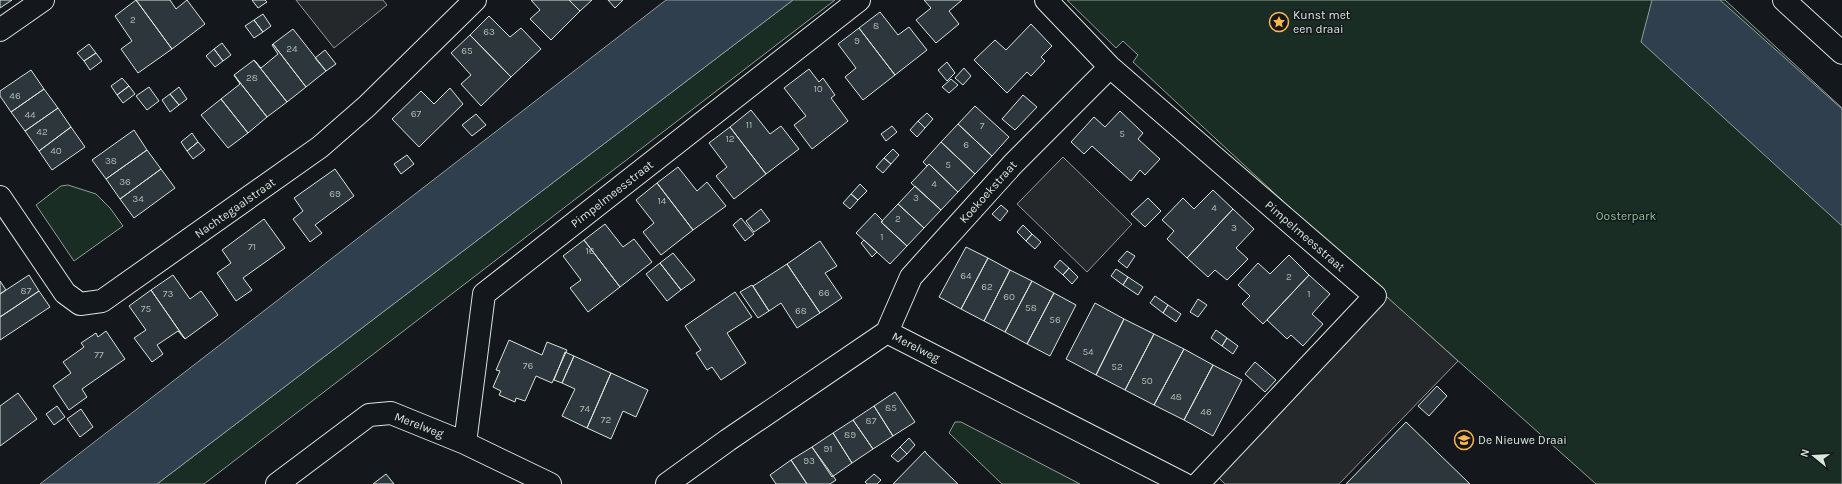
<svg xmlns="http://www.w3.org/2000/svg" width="1842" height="484" font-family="Karla,sans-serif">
<rect width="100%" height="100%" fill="#14181c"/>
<path fill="#1a2d24" stroke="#939e99" d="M793,0H835L204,484H157Z
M1067,0H1725L1842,108V484H1596L1381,292L1133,62L1138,55L1123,41L1116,48Z
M68,185L96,194L110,208L123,226L74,261L36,205L61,186Z
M955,422H961L1080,484H1002L949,433Z"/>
<path fill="#24282b" stroke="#939e99" d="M296,0H383L387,5L334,48Z
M1063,157L1132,224L1087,272L1017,204Z
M1387,297L1458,361L1339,484H1225L1217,476Z"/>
<path fill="#2f3f4d" stroke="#939e99" d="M666,0H793L157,484H40Z
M1652,0H1720L1842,109V226L1641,42Z"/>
<path fill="#2c363c" stroke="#d8e6dc" d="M0,0H12L0,8Z
M136,0L172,49L138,73L121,49L132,41L115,16Z
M136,0H170L176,9L187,0L205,24L172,49Z
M252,0H265L267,2L258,8Z
M531,0H569L580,11L551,40L530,19L540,10Z
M569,0H592L580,11Z
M608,0H623L615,8Z
M924,0H962L949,11L959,24L936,43L916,20L931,8Z
M880,12L898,35L909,27L927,50L895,75L859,28Z
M263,14L271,26L263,32L254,20Z
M489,16L510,37L521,28L541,49L511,77L470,35Z
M254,20L263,32L254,38L245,26Z
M1031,24L1052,46L1041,57L1045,61L1031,76L1027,72L1007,93L974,60L995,40L1006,50Z
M859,28L895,75L863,100L845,77L856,68L838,44Z
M293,29L326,71L306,87L273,44Z
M470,35L511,77L481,106L461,84L471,75L451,53Z
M222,43L231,55L223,61L214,49Z
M89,44L96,53L84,61L77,53Z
M273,44L306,87L287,102L254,60L261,68L278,54L272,45Z
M214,49L223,61L215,67L206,56Z
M325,50L336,64L326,71L315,58Z
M96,53L102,61L90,70L84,61Z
M254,60L287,102L267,117L234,75Z
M947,62L955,73L947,81L938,70Z
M964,68L971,76L963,85L955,78Z
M809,69L819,82L823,78L835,95L831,98L848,121L812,149L794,125L806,116L784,88Z
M31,70L44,89L11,112L0,96V91Z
M234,75L267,117L248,133L221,99L240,84Z
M122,78L129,86L117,95L111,86Z
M951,79L958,85L949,93L942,87Z
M129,86L135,94L123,103L117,95Z
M149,87L159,101L147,110L136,96Z
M179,87L187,99L179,105L170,94Z
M450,88L463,104L419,147L392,119L421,91L434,104Z
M44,89L58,108L25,131L11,112Z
M170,94L179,105L170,112L162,100Z
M1023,95L1037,107L1015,130L1002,119Z
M221,99L248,133L228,148L201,115Z
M975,106L1009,137L992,156L958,124Z
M58,108L71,127L39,151L25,131Z
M751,110L770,134L781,126L799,149L766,174L730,127Z
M1120,111L1143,133L1138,139L1160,159L1145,175L1140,170L1131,181L1092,146L1084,154L1071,142L1094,117L1105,127Z
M927,113L933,119L925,128L918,121Z
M476,114L486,125L472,136L462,125Z
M918,121L925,128L917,137L910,130Z
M958,124L992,156L975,174L941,142Z
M892,126L897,132L886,141L881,134Z
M71,127L85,147L52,170L39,151Z
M730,127L766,174L734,199L716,176L727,167L709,143Z
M134,130L147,150L106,179L92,160Z
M192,133L198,142L187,151L181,142Z
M198,142L205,150L193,159L187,151Z
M941,142L975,174L958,192L929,164L927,166L923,162Z
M893,149L899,155L891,164L884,158Z
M147,150L161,169L120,199L106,179Z
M407,155L414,164L401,174L394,164Z
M884,158L891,164L883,173L876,167Z
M929,164L958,192L941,210L911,183Z
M678,167L697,191L707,182L726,206L693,230L657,183Z
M161,169L175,188L134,218L120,199Z
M335,169L354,196L315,225L322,233L310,242L293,219L303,211L294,198Z
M657,183L693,230L661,255L643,232L654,223L636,200Z
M860,184L867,191L858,200L851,194Z
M915,186L941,210L924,228L898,204Z
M1213,190L1233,209L1187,258L1167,239L1174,231L1162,220L1183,198L1194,209Z
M851,194L858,200L850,209L843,203Z
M1148,198L1161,211L1145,227L1131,214Z
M898,204L924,228L907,246L881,222Z
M1001,205L1008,211L1000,221L992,214Z
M761,209L770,221L754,232L746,221Z
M1233,209L1254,229L1236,248L1248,259L1227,280L1215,270L1208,277L1187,258Z
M875,213L883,221L881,222L907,246L890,264L856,233Z
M741,218L754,234L745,241L733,225Z
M264,219L285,248L243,278L252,290L236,301L217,273L231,263L222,250Z
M605,224L623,247L634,239L652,262L620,287L584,240Z
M1023,225L1032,234L1026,241L1017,232Z
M1032,234L1041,242L1035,249L1026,241Z
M584,240L620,287L588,312L570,288L581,280L563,256Z
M864,240L877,252L872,257L861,243Z
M820,241L837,266L825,273L842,298L820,313L787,264Z
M966,247L988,258L961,309L939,297Z
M1127,251L1135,256L1127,268L1118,261Z
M673,253L695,280L681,290L660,263Z
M1289,255L1309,275L1263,324L1242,304L1250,296L1238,285L1258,263L1270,274Z
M988,258L1010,270L984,321L961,309Z
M1060,260L1069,268L1063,275L1054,267Z
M660,263L681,290L667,301L646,274Z
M787,264L820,313L797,328L781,303L769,311L753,286Z
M1069,268L1078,277L1072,284L1063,275Z
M1116,269L1128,277L1123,285L1111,276Z
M1010,270L1032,281L1005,332L984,321Z
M29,275L39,291L0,317V294Z
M173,275L190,299L201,291L218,315L185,339L151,290Z
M1309,275L1330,294L1312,314L1323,324L1303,346L1291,335L1287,339L1267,320Z
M1128,277L1143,287L1138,295L1123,285Z
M0,281L6,290L0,294Z
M1032,281L1054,293L1027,344L1005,332Z
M752,285L769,311L758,318L740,292Z
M151,290L185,339L178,331L157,345L163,354L152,362L134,338L146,330L129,306Z
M39,291L50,307L0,340V317Z
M735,292L752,317L727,333L746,363L721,380L712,367L707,370L696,353L701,350L685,326Z
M1054,293L1076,305L1050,356L1027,344Z
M1155,296L1168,305L1163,313L1150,303Z
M1198,299L1207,305L1198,317L1190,312Z
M1095,303L1124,319L1096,375L1066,359Z
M1168,305L1181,314L1176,322L1163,313Z
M1124,319L1154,334L1125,390L1096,375Z
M1216,330L1227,338L1222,346L1211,338Z
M106,331L125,359L82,389L87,397L69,410L53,386L71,373L63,362L84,347L81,343L96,333L98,337Z
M1154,334L1184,349L1154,405L1125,390Z
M1227,338L1238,346L1233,354L1222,346Z
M509,340L542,355L547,342L567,350L552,383L536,376L525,401L516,398L515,402L499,395L501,391L493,387L500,371L496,370Z
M1184,349L1213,365L1184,420L1154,405Z
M565,352L574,356L562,383L554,380Z
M574,356L611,373L587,428L562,416L575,389L562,383Z
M1255,362L1276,380L1265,392L1245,374Z
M1213,365L1242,380L1213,436L1184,420Z
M611,373L648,390L636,417L623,411L611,439L587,428Z
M1437,386L1447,396L1429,416L1418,406Z
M895,392L915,422L893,436L874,406Z
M18,393L37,419L0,446V406Z
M57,406L65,417L54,425L46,414Z
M874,406L893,436L873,449L853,420Z
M81,409L93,427L80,437L67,419Z
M853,420L873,449L852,463L833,433Z
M1406,422L1470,484H1346Z
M833,433L852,463L832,477L812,447Z
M909,438L915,445L907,454L900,447Z
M812,447L836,480L830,484H807L791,460Z
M900,447L907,454L898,462L891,456Z
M925,451L926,453L958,484H893Z
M791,460L807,484H776L770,475Z
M386,474L394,484H373Z
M874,474L881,480L877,484H867L865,482Z"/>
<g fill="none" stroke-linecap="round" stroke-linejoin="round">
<g stroke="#d8e6dc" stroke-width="24">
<path id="street" d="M1046,0L1110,67L1375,296L1198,484
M1784,0L1842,53
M0,30L43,0
M0,197L65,293L80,304L102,301L320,147L367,106L475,0
M887,332L911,277L1013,164L1110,67
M465,443L484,294L859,0
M277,484L369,415L391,413L465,443L550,484
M667,484L728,440L887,332L1184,484"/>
</g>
<use href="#street" stroke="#14181c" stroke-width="22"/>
</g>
<defs>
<g id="sight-ring" transform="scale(1)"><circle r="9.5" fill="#14181c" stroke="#ffb74d" stroke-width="1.5"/><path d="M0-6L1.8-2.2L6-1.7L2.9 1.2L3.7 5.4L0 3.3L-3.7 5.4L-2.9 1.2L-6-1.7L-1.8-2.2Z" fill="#ffb74d"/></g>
<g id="school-ring" transform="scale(1)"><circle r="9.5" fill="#14181c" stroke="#ffb74d" stroke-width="1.5"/><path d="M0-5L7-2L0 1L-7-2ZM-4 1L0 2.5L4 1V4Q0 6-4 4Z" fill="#ffb74d"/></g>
</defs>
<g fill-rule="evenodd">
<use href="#sight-ring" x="1279" y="22"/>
<use href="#school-ring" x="1464" y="440"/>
</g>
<g text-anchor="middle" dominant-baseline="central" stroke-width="3" stroke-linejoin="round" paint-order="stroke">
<g font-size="10" fill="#adbab4">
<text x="133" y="20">2</text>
<text x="876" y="26">8</text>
<text x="489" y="32">63</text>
<text x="857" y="41">9</text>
<text x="292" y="49">24</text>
<text x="467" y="51">65</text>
<text x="252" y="78">28</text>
<text x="818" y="89">10</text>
<text x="15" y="96">46</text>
<text x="416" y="114">67</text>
<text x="30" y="115">44</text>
<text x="749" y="125">11</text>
<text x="982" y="126">7</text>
<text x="42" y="132">42</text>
<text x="1122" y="134">5</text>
<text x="730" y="139">12</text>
<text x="966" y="145">6</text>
<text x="56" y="151">40</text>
<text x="111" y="161">38</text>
<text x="948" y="165">5</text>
<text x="125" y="182">36</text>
<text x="934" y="184">4</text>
<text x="335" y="194">69</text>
<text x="916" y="198">3</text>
<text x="138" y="199">34</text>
<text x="662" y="201">14</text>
<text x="1214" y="208">4</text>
<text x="898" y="219">2</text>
<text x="1234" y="228">3</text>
<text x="882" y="237">1</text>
<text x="252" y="247">71</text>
<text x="590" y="251">16</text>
<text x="966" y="276">64</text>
<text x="1289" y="277">2</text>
<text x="987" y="287">62</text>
<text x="26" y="291">87</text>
<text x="824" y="293">66</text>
<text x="168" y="294">73</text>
<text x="1309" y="294">1</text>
<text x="1009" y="297">60</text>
<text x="1031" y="308">58</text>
<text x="146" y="309">75</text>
<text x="801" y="311">68</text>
<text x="1055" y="320">56</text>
<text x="1088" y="352">54</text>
<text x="99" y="355">77</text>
<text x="528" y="366">76</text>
<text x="1117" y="367">52</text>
<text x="1147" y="381">50</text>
<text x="1176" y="397">48</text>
<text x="891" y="408">85</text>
<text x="585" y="409">74</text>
<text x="1206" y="412">46</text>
<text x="606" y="420">72</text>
<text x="871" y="421">87</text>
<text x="850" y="435">89</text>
<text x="828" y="449">91</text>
<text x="809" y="461">93</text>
</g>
<g font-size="12" fill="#d8e6dc" stroke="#14181c" text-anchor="start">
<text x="1293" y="15">Kunst met<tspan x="1293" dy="14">een draai</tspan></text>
<text x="1478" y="440">De Nieuwe Draai</text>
</g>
<g font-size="12" fill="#d8e6dc" stroke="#14181c">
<text transform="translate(988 192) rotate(-48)">Koekoekstraat</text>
<text transform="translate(612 194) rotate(-38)">Pimpelmeesstraat</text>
<text transform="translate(235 208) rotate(-35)">Nachtegaalstraat</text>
<text transform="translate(1305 236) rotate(41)">Pimpelmeesstraat</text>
<text transform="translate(916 347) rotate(27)">Merelweg</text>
<text transform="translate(419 425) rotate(21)">Merelweg</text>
</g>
<g font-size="12" fill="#8ac095" stroke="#14181c">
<text x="1626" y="216">Oosterpark</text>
</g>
</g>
<g transform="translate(1814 456) rotate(288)" stroke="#14181c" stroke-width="3" paint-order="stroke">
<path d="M0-3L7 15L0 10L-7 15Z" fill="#d8e6dc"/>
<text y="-6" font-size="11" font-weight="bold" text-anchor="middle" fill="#d8e6dc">N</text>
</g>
</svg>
